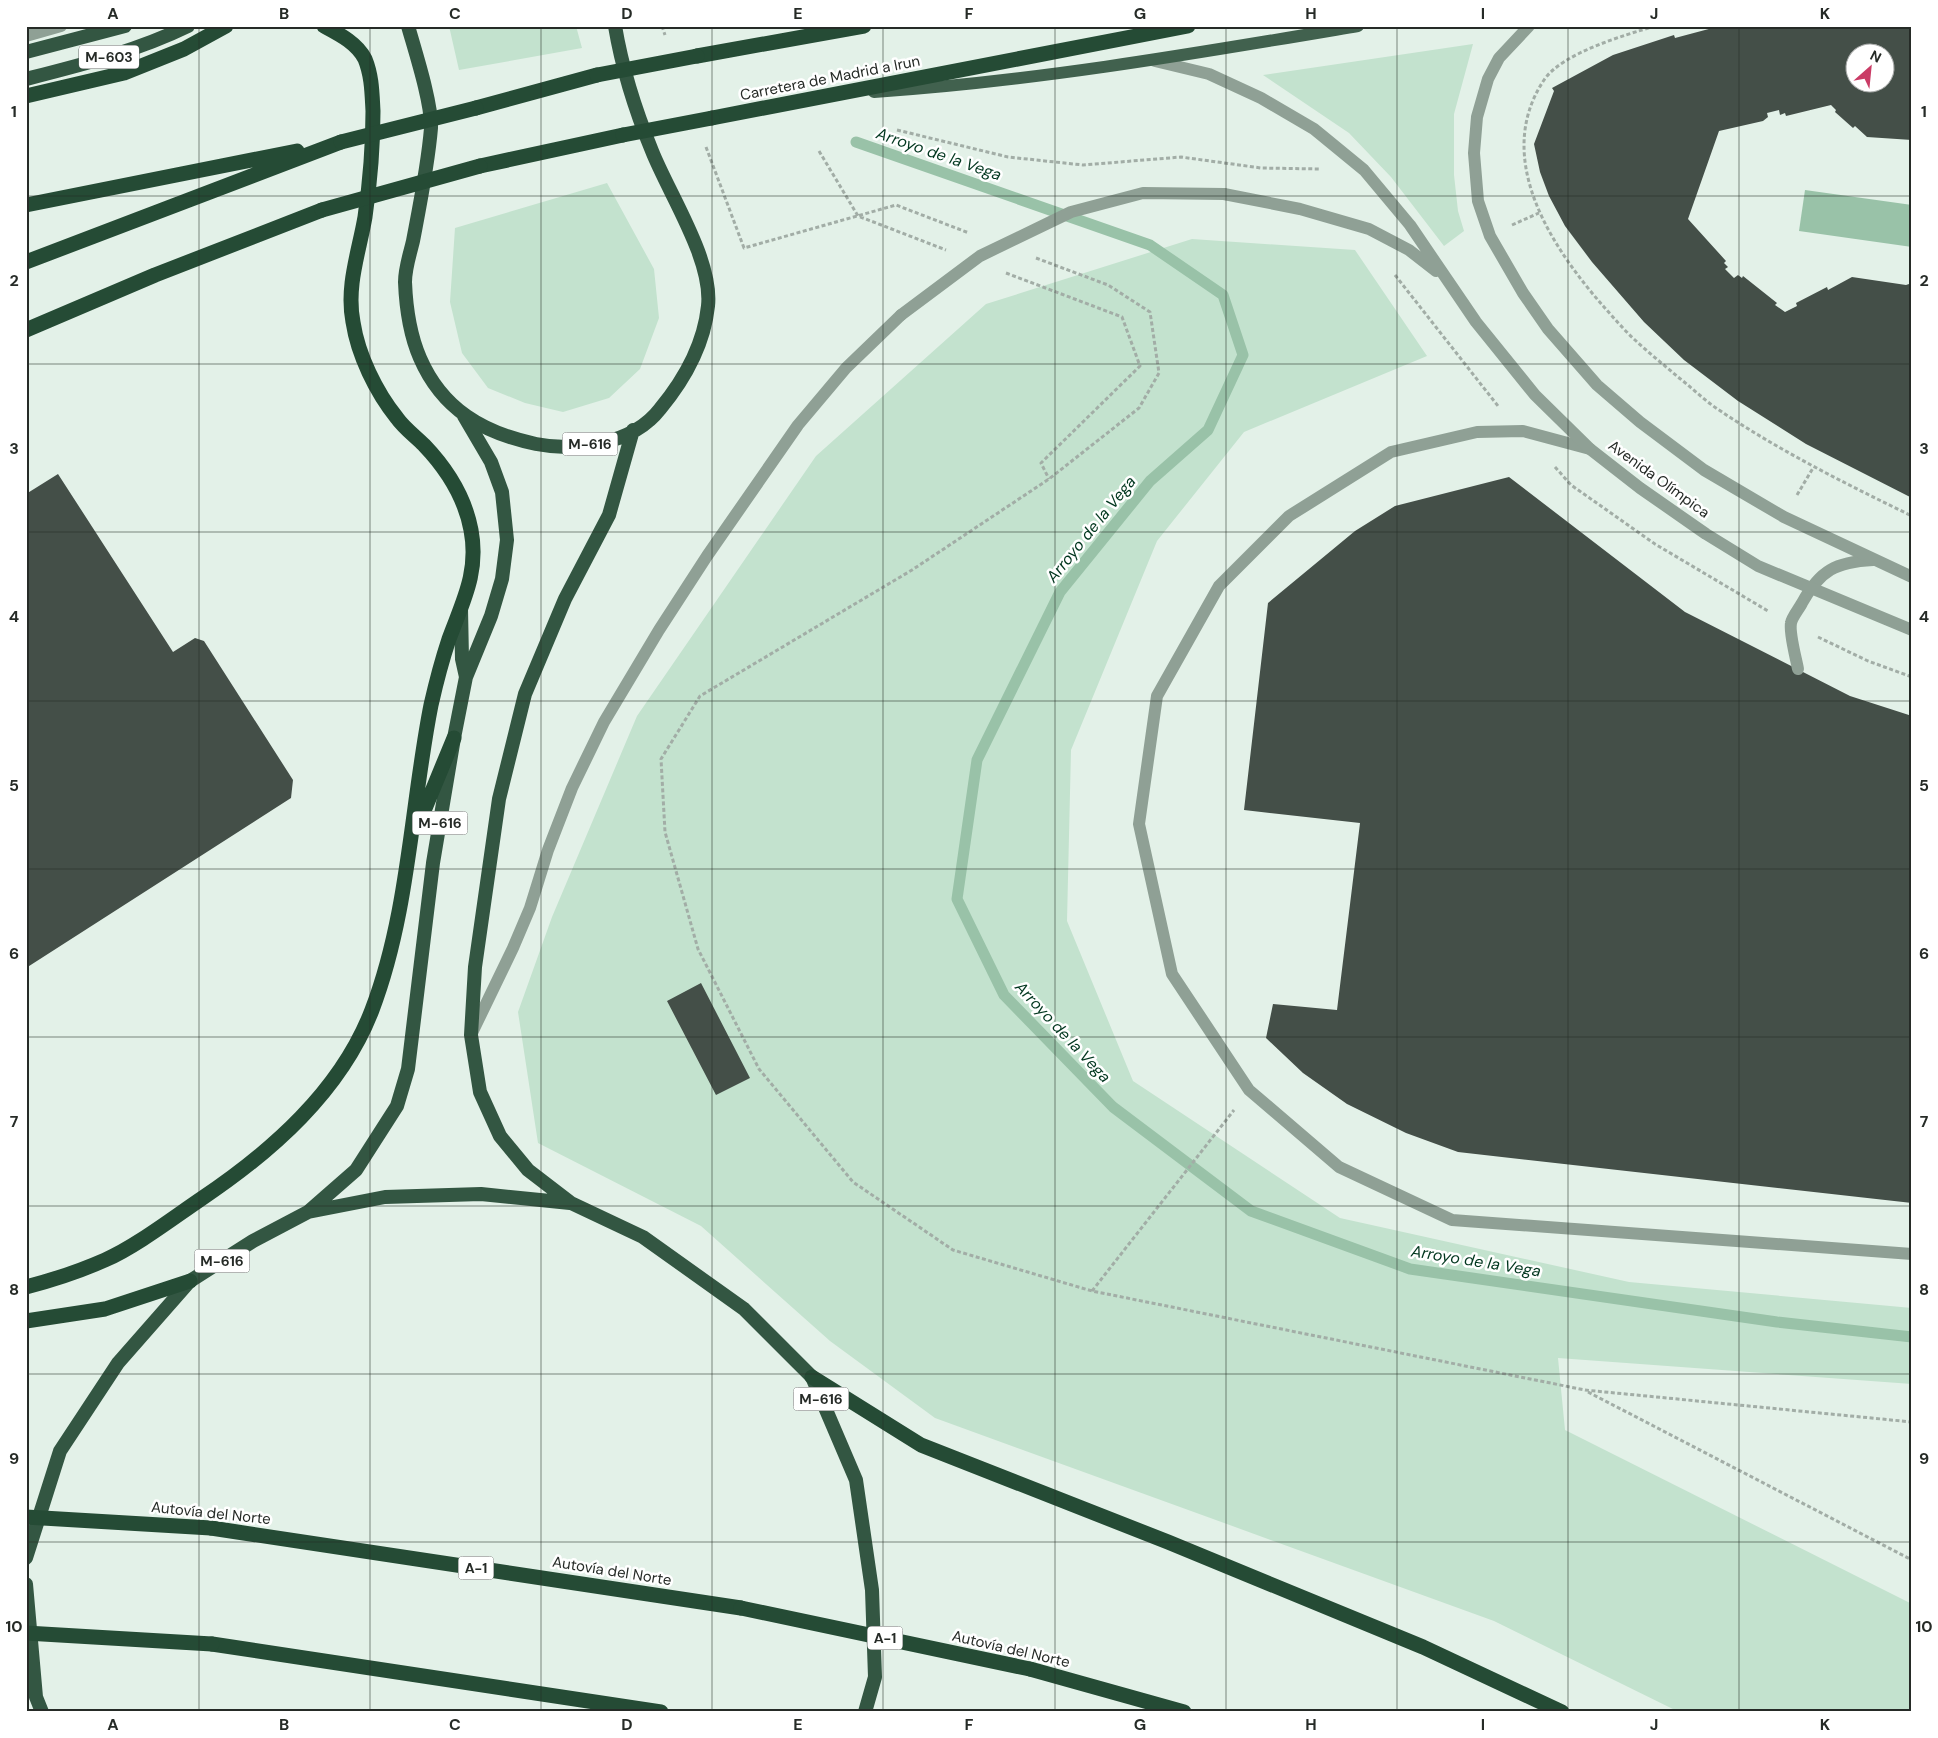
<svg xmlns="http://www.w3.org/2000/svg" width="1938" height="1738" font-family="'DM Sans',sans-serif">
<rect width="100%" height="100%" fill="#e3f1e8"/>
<path fill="#c3e2ce" d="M449,26H576L582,48L459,70Z
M1473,44L1454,114V175L1458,211L1464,231L1444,246L1391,177L1349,133L1263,75Z
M607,183L654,269L659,318L640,369L609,398L563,412L525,403L488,388L462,353L450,302L455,228Z
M1192,239L1355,250L1427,356L1244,432L1157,541L1071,750L1067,921L1133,1081L1340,1218L1629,1282L1912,1308V1384L1558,1358L1565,1430L1912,1604V1712H1679L1494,1621L935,1418L830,1341L701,1226L538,1143L518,1012L552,917L637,716L816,456L986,304Z"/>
<path fill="#99c2a8" d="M1805,190L1912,205V247L1799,231Z"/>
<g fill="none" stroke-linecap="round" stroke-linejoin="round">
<path stroke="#99c2a8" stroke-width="11" d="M856,142L1150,245L1223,295L1243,355L1208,430L1150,481L1060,592L977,760L957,899L1004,995L1113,1107L1251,1211L1410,1269L1777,1322L1912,1337"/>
</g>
<path fill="#444f48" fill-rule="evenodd" d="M1720,26H1912V140L1867,137L1855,126L1853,128L1835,112L1836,110L1831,105L1786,116L1785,113L1780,115L1779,110L1767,113L1768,117L1763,121L1719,131L1688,219L1726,261L1724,263L1728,267L1725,269L1734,278L1738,275L1742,278L1743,276L1777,303L1775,305L1785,312L1797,306L1796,303L1827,287L1828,290L1852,277L1906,285L1912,283V498L1806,444L1738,401L1684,360L1644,322L1592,262L1565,226L1549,196L1540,172L1534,144L1554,91L1552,88L1613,55L1674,35L1675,38ZM1856,52H1886V82H1856Z
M58,474L173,652L195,638L204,641L293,780L291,798L26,968V494Z
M1509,477L1685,612L1850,696L1912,716V1203L1458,1152L1406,1133L1347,1104L1303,1073L1266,1038L1273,1004L1337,1010L1360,823L1244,810L1268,603L1355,531L1395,506Z
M701,983L750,1078L716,1095L667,1001Z"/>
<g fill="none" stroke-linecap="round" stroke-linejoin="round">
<path stroke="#a2ada6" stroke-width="3" stroke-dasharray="4 2.5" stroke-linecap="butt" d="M662,26L665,35
M1655,26C1625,35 1562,53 1544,80C1492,158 1552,248 1604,307C1614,318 1624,330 1635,340C1649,353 1664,365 1678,377C1691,387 1703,399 1716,408C1778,450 1844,483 1912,516
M897,130L1008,157L1083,165L1181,157L1261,168L1321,169
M706,147L744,248L896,205L969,233
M819,151L858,216L946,250
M1512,225L1539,213
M1036,258L1108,285L1150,312L1159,373L1139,408L1049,479L912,570L700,696L661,759L665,832L698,949L759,1069L853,1182L953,1250L1092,1291L1585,1390L1912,1422
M1006,273L1122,317L1140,366L1041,463L1049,479
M1395,275L1498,406
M1555,467L1571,485L1655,544L1768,611
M1797,495L1813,468
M1818,637L1868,661L1912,677
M1092,1291L1234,1110
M1588,1392L1912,1560"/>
<path stroke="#8fa095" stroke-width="12" d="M1798,669C1796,658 1789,633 1791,623C1792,617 1799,609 1802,603C1820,570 1836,562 1873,560"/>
<path stroke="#8fa095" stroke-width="12" d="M26,36L61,26
M1590,449L1523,431L1477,432L1391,452L1289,516L1219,586L1157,696L1139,824L1172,974L1249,1090L1339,1167L1452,1220L1912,1254"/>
<path stroke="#8fa095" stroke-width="12" d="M1529,26L1499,58L1488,79L1477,117L1474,153L1478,201L1490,236L1523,293L1548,329L1597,385L1640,422L1704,470L1784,517L1912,577
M1155,61L1209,74L1261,98L1314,129L1364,170L1410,225L1476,322L1535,395L1590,449L1640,488L1706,534L1758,566L1912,630
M1224,194L1300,209L1369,229L1409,250L1436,271
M471,1035L513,948L530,908L548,850L572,788L604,722L659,630L707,556L798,425L846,368L901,315"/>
<path stroke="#41614e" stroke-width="12" d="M874,92C1037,81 1198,53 1358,26"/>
<path stroke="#335642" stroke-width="14" d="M408,26C415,51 432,103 431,128C428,165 420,204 413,241C410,254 405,268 405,282C406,307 410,335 420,358C442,409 483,433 536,444C577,452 633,444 660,409C684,380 704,344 708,306C713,260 669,194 652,151C636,112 622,68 615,26
M26,52L125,26
M26,79C81,65 137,51 188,26
M633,430L609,515L565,599L525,694L499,799L475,967L471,1035L480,1092L500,1136L528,1170L571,1203L643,1237L744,1309L812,1377L856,1480L872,1590L875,1677L865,1712
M461,609L462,659L466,677
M308,1212L356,1170L397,1106L408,1069L433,863L454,738L466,677L491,616L502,579L507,540L502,492L491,462L464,416
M26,1558L60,1451L118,1363L190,1281L253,1241L308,1212L385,1197L481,1194L570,1203
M26,1584L36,1697L42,1712"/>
<path stroke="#254b35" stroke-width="15" d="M697,56L864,26
M26,96L124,73L184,49L226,26
M476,108L597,75
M712,118L1188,26
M480,166L623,135
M26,205L297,151
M26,262L341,142
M26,330L155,275L322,210
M419,823L454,738
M26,1287C53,1280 80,1271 105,1260C135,1247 173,1218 201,1199C271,1152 341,1091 372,1010C409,913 411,806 431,705C436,683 442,660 449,639C463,601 479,572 471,530C465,498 446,468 424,445C415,436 404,428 397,418C376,392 358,355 353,322C346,286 359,252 365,217C370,182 373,147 373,111C372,94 372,76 365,59C357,43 339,34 324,26
M26,1321L105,1309L190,1281
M812,1377L921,1445L1168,1542L1423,1647L1562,1712
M211,1528L741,1608
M212,1644L661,1712
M1030,1669L1184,1712"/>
<path stroke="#8fa095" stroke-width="12" d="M901,315L980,256L1071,212L1143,193L1224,194"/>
<path stroke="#254b35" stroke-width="15" d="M597,75L697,56
M623,135L712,118
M341,142L476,108
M322,210L480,166
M26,1517L211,1528
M741,1608L1030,1669
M26,1633L212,1644"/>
</g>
<path fill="none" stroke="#262b27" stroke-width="1" stroke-opacity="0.55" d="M199,26V1712M370,26V1712M541,26V1712M712,26V1712M883,26V1712M1055,26V1712M1226,26V1712M1397,26V1712M1568,26V1712M1739,26V1712M26,196H1912M26,364H1912M26,532H1912M26,701H1912M26,869H1912M26,1037H1912M26,1206H1912M26,1374H1912M26,1542H1912"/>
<g text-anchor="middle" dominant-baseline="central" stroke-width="5" stroke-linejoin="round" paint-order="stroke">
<g fill="#fff" stroke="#676b68" stroke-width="1">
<rect x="79" y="45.5" width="60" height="23" rx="4"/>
<rect x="562.5" y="432.5" width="55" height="23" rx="4"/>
<rect x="412.5" y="811.5" width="55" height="23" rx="4"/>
<rect x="194.5" y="1249.5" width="55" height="23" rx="4"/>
<rect x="793.5" y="1387.5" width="55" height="23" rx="4"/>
<rect x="458.5" y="1556.5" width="35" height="23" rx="4"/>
<rect x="867.5" y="1626.5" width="35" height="23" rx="4"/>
</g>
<g font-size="14" font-weight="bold" fill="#262b27">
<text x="109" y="57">M-603</text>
<text x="590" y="444">M-616</text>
<text x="440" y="823">M-616</text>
<text x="222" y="1261">M-616</text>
<text x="821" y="1399">M-616</text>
<text x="476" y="1568">A-1</text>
<text x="885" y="1638">A-1</text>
</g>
<g font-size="15" fill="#262b27" stroke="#fff">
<text transform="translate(830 78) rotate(-11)">Carretera de Madrid a Irun</text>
<text transform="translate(1659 479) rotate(36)">Avenida Olímpica</text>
<text transform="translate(211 1513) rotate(6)">Autovía del Norte</text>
<text transform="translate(612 1571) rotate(9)">Autovía del Norte</text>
<text transform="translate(1011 1649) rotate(13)">Autovía del Norte</text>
</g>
<g font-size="16" font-style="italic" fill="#00361e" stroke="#fff">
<text transform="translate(939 154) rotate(19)">Arroyo de la Vega</text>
<text transform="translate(1091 529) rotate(-51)">Arroyo de la Vega</text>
<text transform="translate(1063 1032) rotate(47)">Arroyo de la Vega</text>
<text transform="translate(1476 1261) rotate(9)">Arroyo de la Vega</text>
</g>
</g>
<rect width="1938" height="1738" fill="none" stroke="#ffffff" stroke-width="55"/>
<g transform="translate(1870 68) rotate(27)"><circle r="24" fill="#ffffff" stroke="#a8aaa9"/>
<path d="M0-4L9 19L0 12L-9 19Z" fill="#ca3c66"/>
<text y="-8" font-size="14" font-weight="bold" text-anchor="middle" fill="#262b27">N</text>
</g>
<rect x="28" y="28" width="1882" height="1682" fill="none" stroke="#262b27" stroke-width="2"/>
<g font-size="16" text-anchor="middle" font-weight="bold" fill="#262b27">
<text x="113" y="19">A</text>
<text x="284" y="19">B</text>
<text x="455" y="19">C</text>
<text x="627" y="19">D</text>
<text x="798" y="19">E</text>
<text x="969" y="19">F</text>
<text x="1140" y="19">G</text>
<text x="1311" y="19">H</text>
<text x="1483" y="19">I</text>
<text x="1654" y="19">J</text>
<text x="1825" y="19">K</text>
<text x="14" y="117">1</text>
<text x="1924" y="117">1</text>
<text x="14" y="286">2</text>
<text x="1924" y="286">2</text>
<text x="14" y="454">3</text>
<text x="1924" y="454">3</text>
<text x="14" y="622">4</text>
<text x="1924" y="622">4</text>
<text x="14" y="791">5</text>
<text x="1924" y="791">5</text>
<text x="14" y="959">6</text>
<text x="1924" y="959">6</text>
<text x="14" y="1127">7</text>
<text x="1924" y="1127">7</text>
<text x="14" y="1295">8</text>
<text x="1924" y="1295">8</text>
<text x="14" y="1464">9</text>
<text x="1924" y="1464">9</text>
<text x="14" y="1632">10</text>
<text x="1924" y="1632">10</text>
<text x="113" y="1730">A</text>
<text x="284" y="1730">B</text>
<text x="455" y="1730">C</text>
<text x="627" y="1730">D</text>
<text x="798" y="1730">E</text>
<text x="969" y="1730">F</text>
<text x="1140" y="1730">G</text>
<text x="1311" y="1730">H</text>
<text x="1483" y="1730">I</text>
<text x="1654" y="1730">J</text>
<text x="1825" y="1730">K</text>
</g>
</svg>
